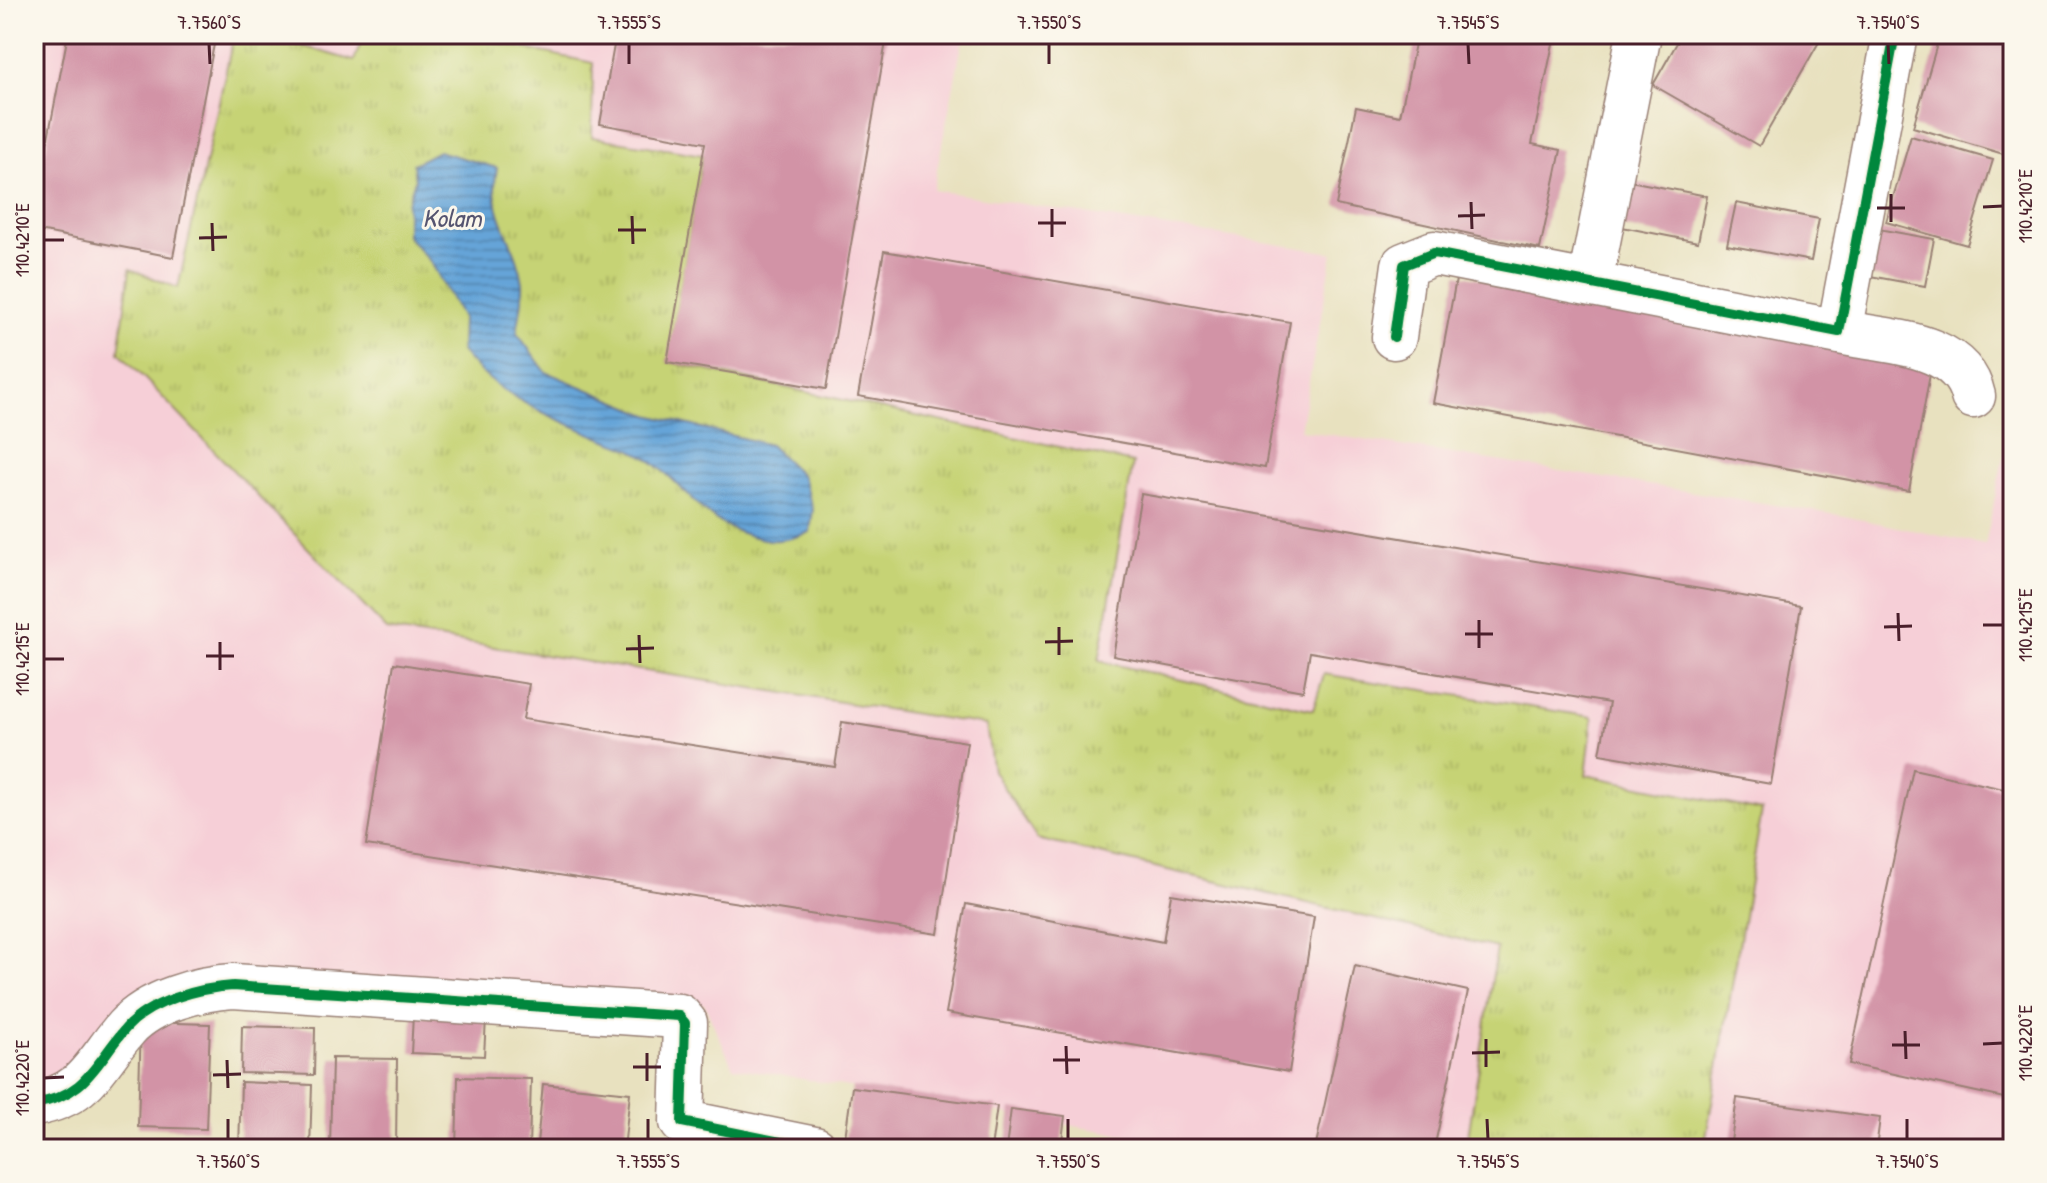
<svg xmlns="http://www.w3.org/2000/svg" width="2047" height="1183" font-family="'Patrick Hand',sans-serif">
<defs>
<pattern id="park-tufts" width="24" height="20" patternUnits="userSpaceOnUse" patternTransform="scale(2)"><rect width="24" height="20" fill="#c6d374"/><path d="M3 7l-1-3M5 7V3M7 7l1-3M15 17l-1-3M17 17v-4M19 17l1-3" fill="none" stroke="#acb565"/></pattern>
<pattern id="water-rules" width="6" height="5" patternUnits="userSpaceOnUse" patternTransform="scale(2)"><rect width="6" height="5" fill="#65a4d8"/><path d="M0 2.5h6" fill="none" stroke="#5585af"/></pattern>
</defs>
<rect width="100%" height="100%" fill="#fbf7ec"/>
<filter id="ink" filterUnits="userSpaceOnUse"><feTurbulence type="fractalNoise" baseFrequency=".0125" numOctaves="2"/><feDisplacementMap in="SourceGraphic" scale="16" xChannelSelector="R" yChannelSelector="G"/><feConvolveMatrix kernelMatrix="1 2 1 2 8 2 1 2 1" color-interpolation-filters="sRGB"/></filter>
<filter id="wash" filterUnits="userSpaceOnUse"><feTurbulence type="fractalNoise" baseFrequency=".006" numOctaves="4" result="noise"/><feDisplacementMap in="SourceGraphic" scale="32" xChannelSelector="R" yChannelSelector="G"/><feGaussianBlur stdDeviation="1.8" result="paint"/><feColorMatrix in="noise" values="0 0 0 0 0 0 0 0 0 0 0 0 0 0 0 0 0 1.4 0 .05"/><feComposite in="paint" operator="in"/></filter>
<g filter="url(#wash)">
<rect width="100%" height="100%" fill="#e8e1bf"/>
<path fill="#f6cfd7" d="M34,34H964L933,190L1333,253L1300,430L1839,515L1985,545L2013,411V1149H1207L733,1067L704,1004L181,976L56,1077L34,1082Z"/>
<path fill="url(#park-tufts)" stroke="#887950" stroke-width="2" d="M234,34H261L354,61L364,34H458L593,63L592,137L703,155L668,362L1133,463L1099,661L1313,710L1324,674L1593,717L1586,775L1762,811L1704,1149H1518L1468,1137L1497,948L1037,839L993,771L986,725L387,630L119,352L130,269L178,288Z"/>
<path fill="url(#water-rules)" stroke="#586282" stroke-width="2" d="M438,151L497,168C487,216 517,239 523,283C524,297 519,317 517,333L546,372L649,415L770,445L801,475L813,509L810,532C781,543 769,543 739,532C699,517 680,479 644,456C631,448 614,443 599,437C547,415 497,396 461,351L462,318L431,262L407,236V204L415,180L413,164Z"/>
<g id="blocks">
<path fill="#d293a6" d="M68,34H216L173,257L34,230V211Z
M616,34L887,36L826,389L667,362L705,143L600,124Z
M1417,34H1555L1532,144L1561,150L1540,249L1336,205L1356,107L1400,116Z
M1682,34H1805L1819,42L1759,146L1653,85Z
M1940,34H1994L2013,39V157L1913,127Z
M1911,136L1993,160L1967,245L1886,222Z
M1630,181L1707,196L1698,242L1622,227Z
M1736,203L1819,219L1811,261L1727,245Z
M1867,227L1934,239L1925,286L1859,274Z
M884,251L1290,322L1265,468L858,396Z
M1457,274L1932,363L1909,491L1433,403Z
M1141,494L1801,606L1771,784L1600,754L1609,703L1310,652L1303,691L1113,656Z
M394,663L529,684L523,719L835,767L842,722L967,742L938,934L366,845Z
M1913,769L2013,791V1100L1849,1064Z
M1171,894L1314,917L1289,1072L946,1013L966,904L1163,942Z
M1355,966L1468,991L1434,1149H1315Z
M413,1015L486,1018L484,1056L411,1053Z
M141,1022L210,1024L206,1129L138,1127Z
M242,1026L315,1028L314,1075L241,1073Z
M332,1058L397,1059L396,1149H330Z
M458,1077L531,1079L529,1149H456Z
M241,1082L312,1085L310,1149H239Z
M543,1084L630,1093L624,1149L537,1144Z
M852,1087L997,1106L991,1149H873L844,1145Z
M1737,1098L1880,1118L1876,1149H1730Z
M1011,1109L1065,1116L1061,1149H1006Z"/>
</g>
</g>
<g filter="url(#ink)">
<use href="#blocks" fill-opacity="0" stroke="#998075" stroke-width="2"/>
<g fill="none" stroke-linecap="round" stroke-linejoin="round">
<g stroke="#998075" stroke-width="47">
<path id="minor" d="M1590,282L1639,34
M1839,332C1885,342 1961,341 1973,396
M1394,337L1404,265L1434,253L1839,332L1895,34
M34,1104C87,1095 94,1065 126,1028C150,1001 199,988 233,986L679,1016L685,1023L682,1122L815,1149"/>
</g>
<use href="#minor" stroke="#fff" stroke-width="44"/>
<g stroke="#fbf7ec" stroke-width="15">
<path id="cycleway" d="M1394,337L1404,265L1434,253L1839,332L1895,34
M34,1104C87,1095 94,1065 126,1028C150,1001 199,988 233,986L679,1016L685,1023L682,1122L815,1149"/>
</g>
<use href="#cycleway" stroke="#00873e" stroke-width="10"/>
</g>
</g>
<path fill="none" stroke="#4a1f2b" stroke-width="3" d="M209,44L210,64M629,44V64M1049,44V64M1468,44L1469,64M1888,44L1889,64M1891,194V222M1471,202L1472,229M1983,207L2003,206M1877,208H1905M1052,209V237M632,216L633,244M1458,216L1485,215M212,223L213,251M1038,223H1066M618,230H646M199,238L227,237M44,240H64M1898,613L1899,641M1479,620V648M1983,625H2003M1059,627V655M1884,627L1912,626M1465,634H1493M639,635L640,663M220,642V670M1045,642L1073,641M626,649L654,648M206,656H234M44,659H64M1905,1031L1906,1059M1486,1039V1067M1983,1044L2003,1043M1892,1045H1920M1066,1046L1067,1074M647,1053V1081M1472,1053L1500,1052M227,1060L228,1088M1053,1060H1080M633,1067H661M213,1075L241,1074M44,1078L64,1077M228,1119V1139M648,1119V1139M1068,1119V1139M1487,1119L1488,1139M1907,1119V1139"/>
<g text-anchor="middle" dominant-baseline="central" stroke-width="6" stroke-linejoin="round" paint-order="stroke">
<g font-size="26" font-style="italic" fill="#555470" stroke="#fbf7ec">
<text x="452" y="217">Kolam</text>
</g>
</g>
<rect width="2047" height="1183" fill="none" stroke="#fbf7ec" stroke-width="88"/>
<rect x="44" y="44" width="1959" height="1095" fill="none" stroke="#4a1f2b" stroke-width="3"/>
<g font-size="20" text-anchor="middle" fill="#4a1f2b">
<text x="209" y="29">7.7560°S</text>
<text x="629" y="29">7.7555°S</text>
<text x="1049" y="29">7.7550°S</text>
<text x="1468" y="29">7.7545°S</text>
<text x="1888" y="29">7.7540°S</text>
<text transform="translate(2025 206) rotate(-90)" y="7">110.4210°E</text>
<text transform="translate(22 240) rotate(-90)" y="7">110.4210°E</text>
<text transform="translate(2025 625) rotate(-90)" y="7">110.4215°E</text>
<text transform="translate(22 659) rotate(-90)" y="7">110.4215°E</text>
<text transform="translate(2025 1043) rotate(-90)" y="7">110.4220°E</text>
<text transform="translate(22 1078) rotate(-90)" y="7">110.4220°E</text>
<text x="228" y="1168">7.7560°S</text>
<text x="648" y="1168">7.7555°S</text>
<text x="1068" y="1168">7.7550°S</text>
<text x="1488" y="1168">7.7545°S</text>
<text x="1907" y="1168">7.7540°S</text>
</g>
</svg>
